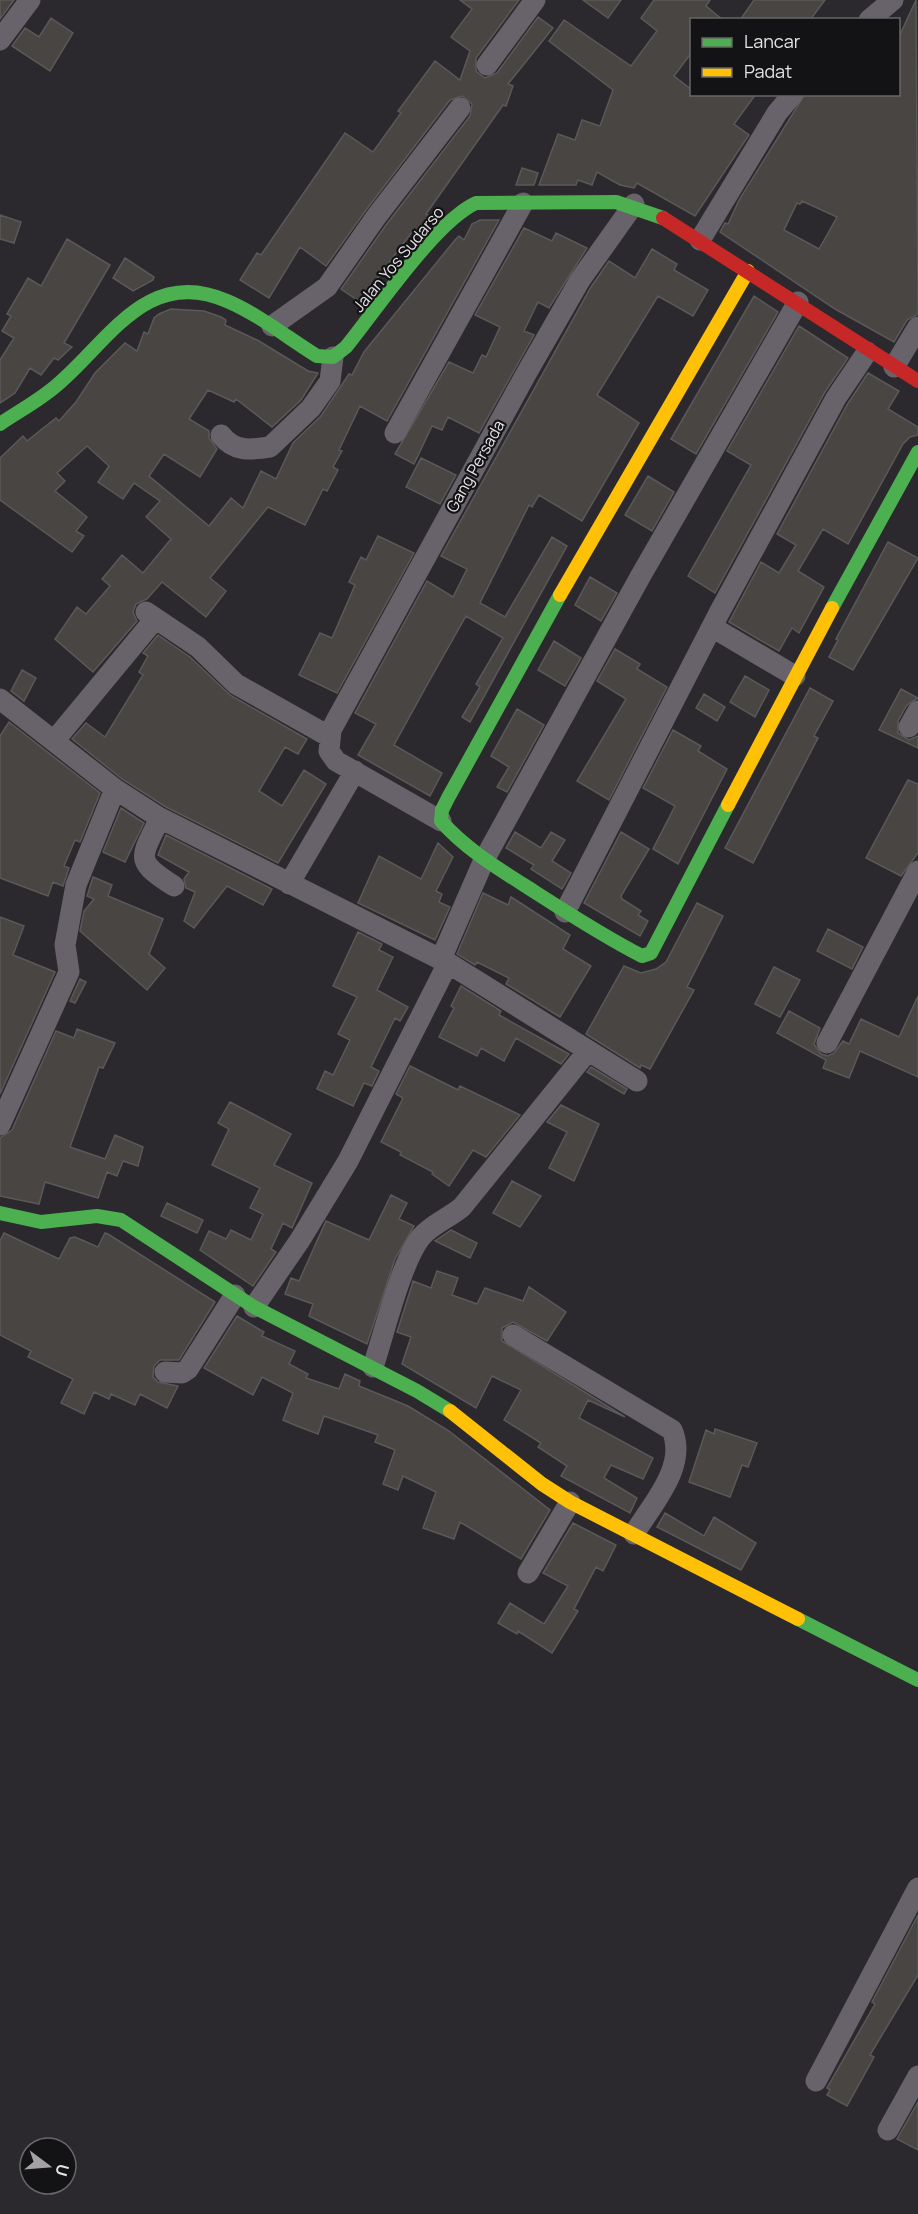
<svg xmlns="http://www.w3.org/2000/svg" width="918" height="2214" font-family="Manrope,sans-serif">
<rect width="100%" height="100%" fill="#2b292d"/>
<path fill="#484543" stroke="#5a5959" stroke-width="1.5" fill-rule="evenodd" d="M0,0H14L0,19Z
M460,0H519L476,58V71L485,78L497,73L538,17L553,28L508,84L513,86L506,106L503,105L426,214L430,216L415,234L412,232L360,302L341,289L386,225L470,116L472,104L462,96L450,100L366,210L326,266L300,247L269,298L240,280L257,253L261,255L345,133L373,152L401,113L398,111L435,61L460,80L470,51L451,37L472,9Z
M583,0H621L608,18Z
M654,0H710L706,6L723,20H692V52L674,76L692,90V94H756L734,124L749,135L695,216L637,183L634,188L620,185L597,172L592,185L578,180L576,185H539L558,134L575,140L582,120L600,126L613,90L549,41L564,20L631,66L657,31L641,18Z
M754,0H825L810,20H740Z
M916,0L918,314L907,320L894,342L835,309L720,232L725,223L728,224L739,200L805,94H898V39ZM802,201L837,217L819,249L784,230L797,203L800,204Z
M51,18L73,33L50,71L12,46L25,28L39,37Z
M522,168L538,173L534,185H516Z
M0,215L21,222L14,243L0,239Z
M480,220H499L387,421L360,406L339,450L342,451L333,467L338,470L327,491L323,489L305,525L268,507L210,578L226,591L206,617L162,582L147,599L136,604L133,612L137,621L93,672L55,639L77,607L86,614L110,586L102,579L122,555L143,573L171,539L146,517L160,501L134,483L123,499L98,482L109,466L87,446L57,473L65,481L55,491L87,517L76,531L84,536L72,552L0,500V458L23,436L27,441L56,418L59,421L76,402L95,373L125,343L137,351L144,332L148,334L154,318L159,314L171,309L204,311L221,317L226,320L225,325L259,341L308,371L318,373L301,400L272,427L236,399L234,402L208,390L189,419L209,431V438L217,449L200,477L164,454L149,476L209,526L231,498L243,508L261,471L276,479L293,443L321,416L349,374L352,375L364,352L455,240L459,236L464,240L472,224Z
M524,228L552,241L556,233L587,248L549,308L538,302L524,331L534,335L479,433L448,417L442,430L432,426L414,464L395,454L449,362L473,373L482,355L486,357L500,327L475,315Z
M67,239L110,265L64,343L72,347L58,360L54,358L41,375L30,368L15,393L0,403V360L14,338L2,331L11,316L7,314L28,278L41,286Z
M652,249L677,264L674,270L708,290L693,316L658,296L597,395L639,423L582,521L539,495L532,507L529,505L480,603L505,617L552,537L567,546L470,722L462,717L480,687L476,684L503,638L466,616L427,685L394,745L442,773L430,796L358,755L376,724L355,713L427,581L453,597L467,569L441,556L591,287L609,261L635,278Z
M125,258L154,277L153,280L133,291L113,278Z
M754,296L778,312L696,454L671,439Z
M799,326L848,358L825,392L715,593L688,576L751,465L727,451Z
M868,373L899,391L888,409L918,427V435L910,437L903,444L848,544L823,529L798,571L824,587L799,633L792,628L779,651L729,622L761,562L779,573L796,545L777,534L847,405Z
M421,458L456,475L440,504L406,487Z
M648,476L674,492L652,531L625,515Z
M378,536L414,553L337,693L299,675L320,633L332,638L355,585L349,582L361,557L366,560Z
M888,542L918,558L853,670L829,657L838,640L836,639Z
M590,577L617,593L601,621L575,605Z
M158,635L190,657L230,695L307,739L298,754L285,747L259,791L282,806L304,770L326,784L278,863L166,807L122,779L72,739L86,723L105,737L143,675L139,672L148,656L143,653Z
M554,641L581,658L565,686L538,670Z
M615,649L640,664L637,669L667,687L609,800L577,781L626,699L597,681Z
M22,670L36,678L24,701L11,691Z
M745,676L769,690L755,717L730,702Z
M810,688L833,701L814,736L818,738L753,863L725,848Z
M901,689L918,698L907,705L898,721V733L909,740L918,736V748L879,730Z
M704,694L725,707L717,721L696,708Z
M517,709L544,725L507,792L497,787L509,767L491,756Z
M9,722L100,793L80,842L75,840L64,866L69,868L63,886L53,882L48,896L0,878V736Z
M673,730L701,746L698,751L727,769L678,864L653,849L675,806L643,788Z
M908,780L918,784V853L901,876L866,858Z
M121,808L144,823L125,862L103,852Z
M515,832L541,848L551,832L565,840L552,861L571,873L562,889L531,869L534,865L506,848Z
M621,832L649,849L621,896L622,899L641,911L638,915L648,921L640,936L584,903Z
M166,835L272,889L263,905L227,886L194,928L184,921L195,892L186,888L184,879L189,872L158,855Z
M438,843L453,857L436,891L442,894L439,902L450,907L435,940L358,903L379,856L421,879Z
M93,877L112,885L108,896L163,919L149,954L165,968L147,990L80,931L84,911L94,899L87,896Z
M483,893L508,905L511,897L570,935L563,949L591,966L560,1017L506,984L509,978L477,962L475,965L457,954Z
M697,903L723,916L687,987L694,990L650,1069L641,1065L640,1068L586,1034L624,966L641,973L656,969L666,962Z
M0,917L24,926L13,955L55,972L0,1094Z
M828,929L863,947L852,969L817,951Z
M358,932L382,944L379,950L393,957L377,990L408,1007L400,1021L395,1018L371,1067L379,1071L372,1086L364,1083L353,1106L317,1089L325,1071L333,1075L350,1040L338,1034L357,997L333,986Z
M774,967L800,980L780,1017L755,1004Z
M80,979L86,982L75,1003L70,1001Z
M461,986L501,1011L499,1015L569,1054L561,1064L516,1038L504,1061L481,1048L477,1056L439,1037L454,1008L451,1006Z
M918,996V1077L860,1051L849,1078L823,1068L826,1060L777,1033L789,1011L820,1028L814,1044L821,1054L828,1056L834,1053L843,1041L849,1044L861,1019L899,1037Z
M77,1029L115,1043L103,1068L99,1067L70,1147L105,1159L115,1135L143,1147L138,1166L123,1161L117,1176L107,1172L98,1198L45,1182L39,1204L0,1196V1138L12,1130L56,1031L74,1038Z
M410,1066L458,1090L460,1086L520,1115L486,1157L473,1150L449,1186L432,1174L433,1172L400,1155L401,1152L381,1142L403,1098L396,1094Z
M591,1067L627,1089L624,1094L587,1072Z
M230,1102L291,1134L274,1165L312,1183L292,1228L283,1223L271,1249L276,1252L253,1286L200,1250L209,1231L226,1239L231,1230L251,1240L263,1214L250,1208L260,1188L212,1165L229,1129L218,1123Z
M561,1105L599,1124L574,1181L549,1168L567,1132L547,1122Z
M512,1181L541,1196L520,1227L493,1213Z
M391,1195L407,1203L399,1219L414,1226L395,1259L367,1344L309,1316L313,1304L285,1294L291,1278L299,1281L326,1221L369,1240Z
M167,1203L203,1220L197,1233L161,1216Z
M451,1230L477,1243L470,1258L435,1241Z
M4,1233L59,1259L70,1238L75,1237L98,1247L105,1233L108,1234L215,1302L179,1360H160L154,1366L153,1377L158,1382L178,1386L167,1408L140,1394L135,1405L111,1394L109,1399L94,1392L84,1414L61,1403L73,1379L28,1357L31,1351L0,1335V1241Z
M437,1271L458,1278L452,1295L477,1304L485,1288L523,1301L529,1287L566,1312L547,1341L513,1322L502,1328V1341L625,1417L588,1400L579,1418L653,1458L643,1479L611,1465L604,1478L637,1498L630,1513L561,1476L567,1466L538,1447L541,1443L504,1420L521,1390L492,1376L476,1408L402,1364L411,1337L397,1332L412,1285L413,1281L431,1288Z
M237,1316L264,1332L262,1336L295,1351L289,1364L308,1374L306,1378L339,1389L345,1374L360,1381L359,1386L408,1406L449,1431L550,1510L521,1559L460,1522L454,1539L423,1528L436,1492L403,1476L398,1490L383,1484L395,1450L375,1442L378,1435L324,1416L318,1434L297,1426L283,1420L293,1393L262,1377L253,1395L204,1368Z
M715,1429L757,1443L748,1467L742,1465L730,1497L689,1482L706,1430L714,1434Z
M665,1513L704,1536L714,1517L756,1543L741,1570L657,1527Z
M573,1523L616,1545L603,1571L596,1567L574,1609L578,1611L552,1653L518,1631L517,1634L498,1623L510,1603L544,1624L568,1586L543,1573Z
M918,1915V1975L870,2055L874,2057L847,2106L827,2095L830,2090L827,2088L875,2004L872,2002Z
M918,2102V2150L897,2139Z"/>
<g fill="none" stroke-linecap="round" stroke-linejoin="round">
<path stroke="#68636b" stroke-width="21" d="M869,20L893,0
M0,40L30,0
M487,65L535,0
M700,240L777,113L793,94
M272,326L327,287L376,217L460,108
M894,367L918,327
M395,433L523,203
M221,435C234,452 250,450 270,447L311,408L330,381L333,357
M146,612L198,647L236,684L330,737
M712,627L795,676
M0,699L115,789L76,885L65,945L69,972L0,1125
M909,727L918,711
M54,741L155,619
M115,789L160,818L448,963L348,1161L300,1240L254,1307
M160,818C141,858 133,860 174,886
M441,821L336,761L329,751L331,730L526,374L580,280L634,204
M289,884L355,771
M565,912L719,613L836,398L867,352
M441,959L484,860L640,577L798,302
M448,963L637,1081
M827,1043L918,871
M513,1335L672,1430C688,1466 652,1504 634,1534
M373,1367C384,1334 401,1262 421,1237C432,1224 449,1218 462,1207L587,1052
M165,1372L182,1373L188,1369L235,1295
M528,1573L570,1502
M816,2081L918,1888
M888,2130L918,2076"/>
<path stroke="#4caf50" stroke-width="14" d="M0,424C19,411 40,400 57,385C109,341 147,266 227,301C258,314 288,338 317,356L333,357L346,347C377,309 435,222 476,203L616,202L663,218
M560,595L448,798L442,810L441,821C465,848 494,866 524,885C563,910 601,935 642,956L651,953L728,805
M832,608L918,452
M0,1213L41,1222L97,1216L121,1220L254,1307L417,1391L450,1411
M798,1619L918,1680"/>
<path stroke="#ffc107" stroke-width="14" d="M560,595L748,271
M728,805L832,608
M450,1411L542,1484L570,1502L798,1619"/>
<path stroke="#c62828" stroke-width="14" d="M663,218L918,381"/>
</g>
<g text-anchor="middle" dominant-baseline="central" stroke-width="4.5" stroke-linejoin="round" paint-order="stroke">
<g font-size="16" fill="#e6e3e7" stroke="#131214">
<text transform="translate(398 259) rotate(-50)">Jalan Yos Sudarso</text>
<text transform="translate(475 466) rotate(-61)">Gang Persada</text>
</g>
</g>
<rect x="690" y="18" width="210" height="78" fill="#131214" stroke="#676668" stroke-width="1.5"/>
<rect x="702" y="38" width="30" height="9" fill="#4caf50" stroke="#676668" stroke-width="1.5"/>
<text x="744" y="48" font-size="18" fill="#e6e3e7">Lancar</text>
<rect x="702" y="68" width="30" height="9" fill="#ffc107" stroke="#676668" stroke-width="1.5"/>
<text x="744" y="78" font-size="18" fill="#e6e3e7">Padat</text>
<g transform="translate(48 2166) rotate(106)"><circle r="28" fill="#131214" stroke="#676668" stroke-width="1.5"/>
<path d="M0-4.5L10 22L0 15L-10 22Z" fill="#a5a2a6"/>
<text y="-9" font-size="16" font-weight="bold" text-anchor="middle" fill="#e6e3e7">U</text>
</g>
</svg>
